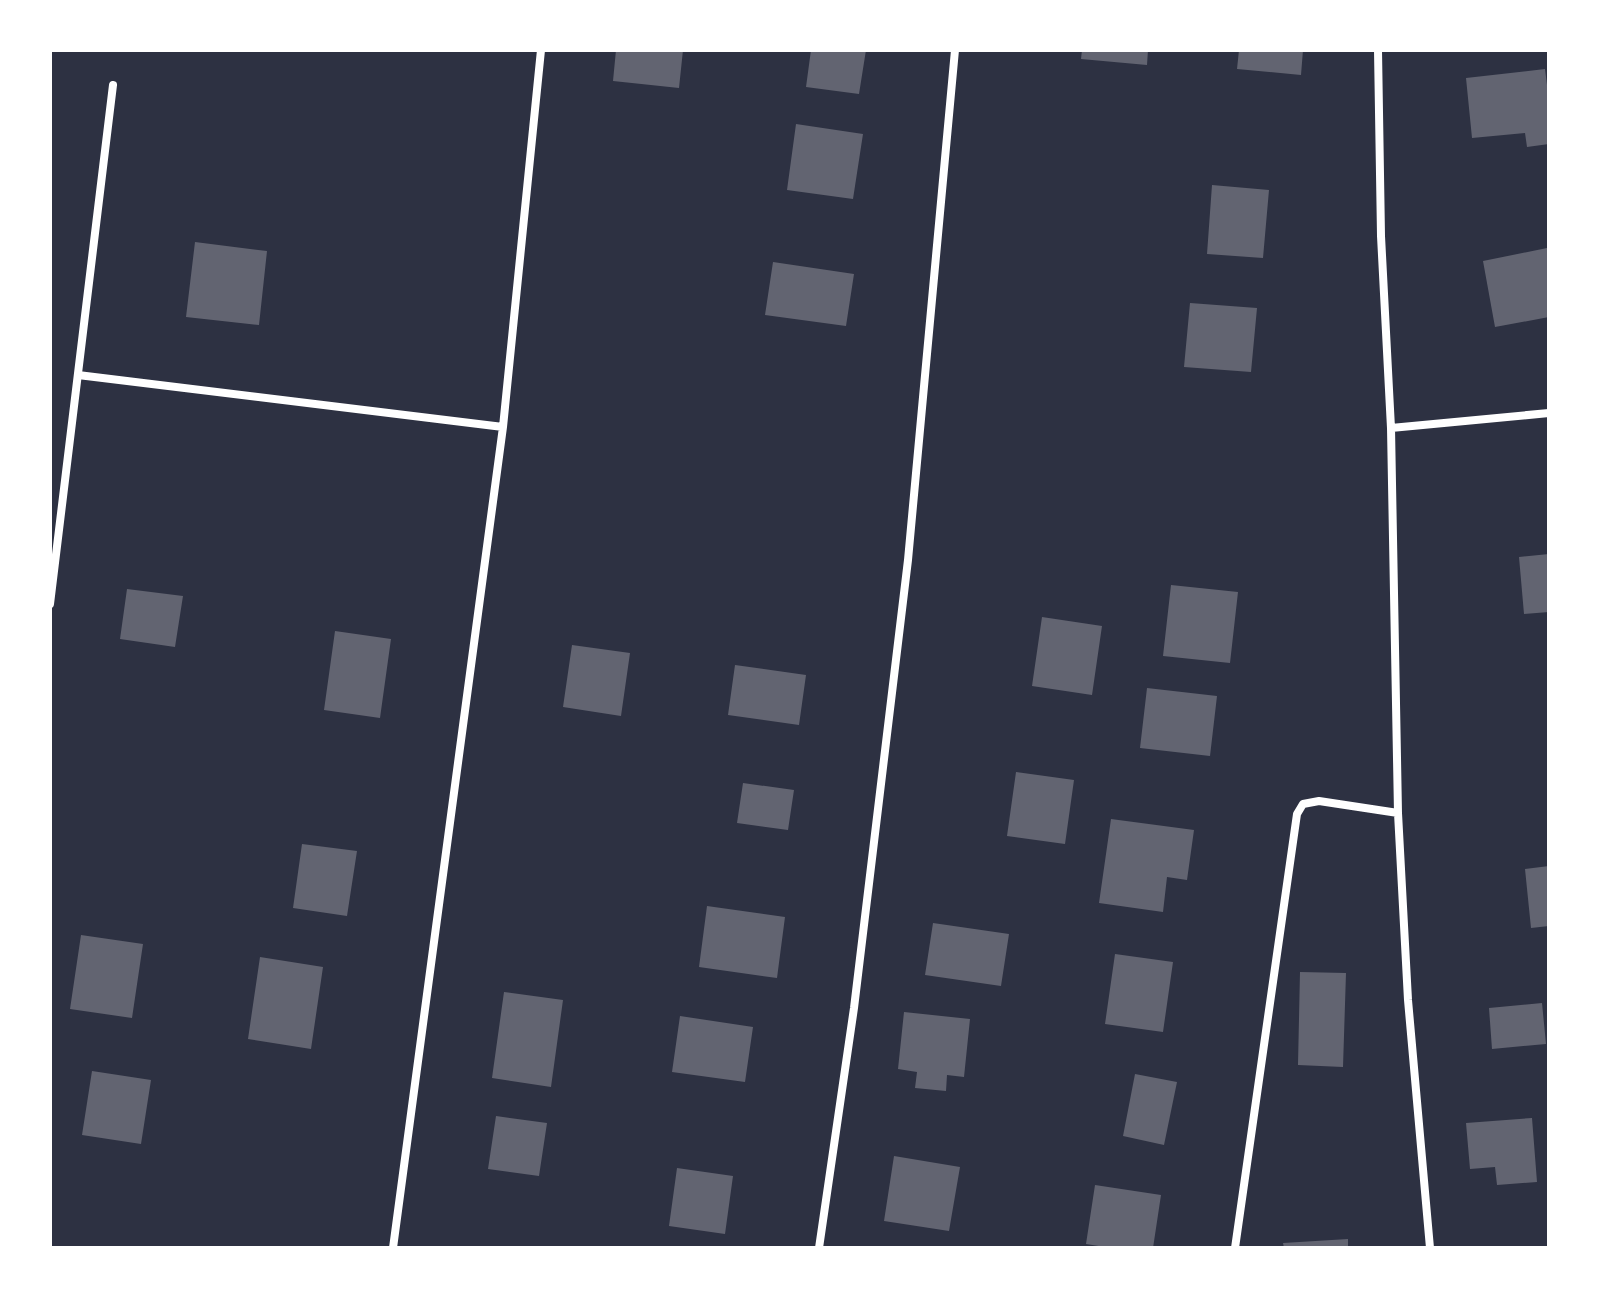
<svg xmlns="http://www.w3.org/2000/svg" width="1599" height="1298" font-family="Lato,sans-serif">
<rect width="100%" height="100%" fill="#2d3142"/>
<path fill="#626471" d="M616,50H683L679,88L613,81Z
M811,50H866L859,94L806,87Z
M1082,50H1148L1147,65L1081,59Z
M1239,50H1303L1301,75L1237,69Z
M1545,69L1549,101V144L1527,147L1525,133L1472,138L1466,78Z
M796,124L863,134L853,199L787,190Z
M1212,185L1269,190L1263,258L1207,254Z
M195,242L267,251L259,325L186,317Z
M1547,248L1549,317L1495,327L1483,261Z
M773,262L854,274L846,326L765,315Z
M1190,303L1257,308L1251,372L1184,367Z
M1549,554V612L1524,614L1519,557Z
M1171,585L1238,592L1230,663L1163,656Z
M127,589L183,596L175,647L120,639Z
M1042,617L1102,626L1092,695L1032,686Z
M335,631L391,639L380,718L324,710Z
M572,645L630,653L621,716L563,707Z
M735,665L806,675L799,725L728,715Z
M1147,688L1217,696L1210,756L1140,748Z
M1016,772L1074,780L1065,844L1007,836Z
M743,783L794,790L788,830L737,823Z
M1111,819L1194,830L1187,880L1167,877L1163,912L1099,903Z
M302,844L357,851L347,916L293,908Z
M1549,866V926L1531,928L1525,869Z
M707,906L785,917L777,978L699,967Z
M933,923L1009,934L1001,986L925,975Z
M81,935L143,944L132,1018L70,1009Z
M1115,954L1173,962L1163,1032L1105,1024Z
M260,957L323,967L311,1049L248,1039Z
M1300,972L1346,973L1343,1067L1298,1065Z
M504,992L563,1000L551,1087L492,1078Z
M1542,1003L1546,1044L1492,1049L1489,1008Z
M904,1012L970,1019L964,1077L947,1075L946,1091L915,1088L917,1072L898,1069Z
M680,1016L753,1027L745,1082L672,1072Z
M92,1071L151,1080L141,1144L82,1135Z
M1135,1074L1177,1082L1164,1145L1123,1136Z
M496,1116L547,1123L539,1176L488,1169Z
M1532,1118L1537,1182L1497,1185L1495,1167L1470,1169L1466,1123Z
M894,1156L960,1167L949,1231L884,1221Z
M677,1168L733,1176L725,1234L669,1226Z
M1095,1185L1161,1195L1153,1248H1111L1086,1244Z
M1348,1239V1248H1284L1283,1243Z"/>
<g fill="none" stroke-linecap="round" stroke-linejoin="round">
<path stroke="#fff" stroke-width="8" d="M1378,50L1381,236L1391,428L1398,813L1408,1000L1430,1248
M78,375L503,427
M1391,428L1549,413
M50,604L113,85
M393,1248L503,427L541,50
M819,1248L854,1008L908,560L955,50
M1235,1248L1297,814L1303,804L1319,801L1398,813"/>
</g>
<rect width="1599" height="1298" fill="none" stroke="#ffffff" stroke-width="104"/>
</svg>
